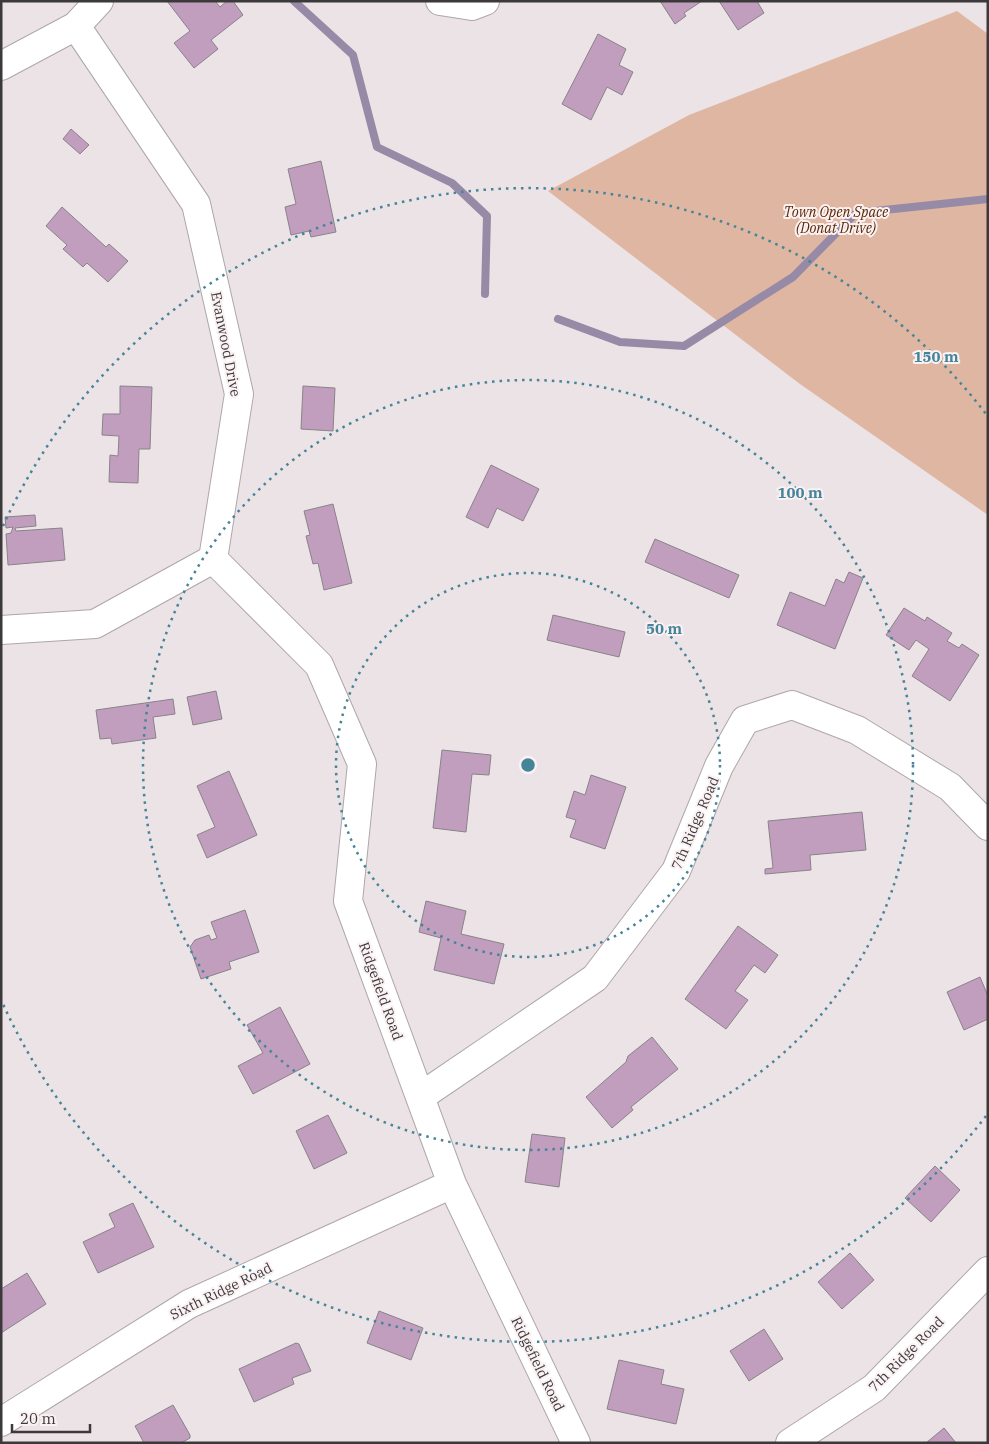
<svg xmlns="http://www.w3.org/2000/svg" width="989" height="1444" font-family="'IBM Plex Serif',serif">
<rect width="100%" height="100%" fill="#ece3e6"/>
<path fill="#deb6a1" d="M957,11L988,34V515L800,384L548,191L689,115Z"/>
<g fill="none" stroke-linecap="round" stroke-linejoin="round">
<path stroke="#968aa7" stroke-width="8" d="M294,1L353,55L377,147L452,183L487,216L485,294
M558,319L620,342L684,346L793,277L856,213L988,199"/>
</g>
<path fill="#c19ebe" stroke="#898389" d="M167,1H215L220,7L227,1H233L243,15L211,40L218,49L194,68L174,43L190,31Z
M660,1H702L684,13L686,16L675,24Z
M719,1H757L764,13L738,30Z
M598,34L626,49L619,65L633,72L622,95L607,87L591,120L562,104Z
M71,129L89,145L80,154L63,139Z
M321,161L336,232L311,237L309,231L291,235L285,207L296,204L288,169Z
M62,207L106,247L109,244L128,261L108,282L87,263L83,267L63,249L67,245L46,226Z
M120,386L152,387L150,449H139L138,483L109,482L110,455L118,456L119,436L102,435L103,414H120Z
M303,386L335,388L333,431L301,429Z
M491,465L539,489L523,521L497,508L488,528L466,517Z
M333,504L352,583L324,590L318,563L313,564L306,536L310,535L304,511Z
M35,515L36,526L15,528L16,531L62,528L65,560L8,565L6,534L11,533L13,527L6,528L5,517Z
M655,539L739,575L729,598L645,562Z
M849,572L863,578L835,649L777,625L790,592L825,606L836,579L844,583Z
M904,608L925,621L927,617L952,633L947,641L959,648L962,644L979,655L950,701L912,676L929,649L916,640L909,650L886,635Z
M553,615L625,632L619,657L547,640Z
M216,691L222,719L193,725L187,697Z
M173,699L175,714L153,717L156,738L112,744L111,738L100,739L96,710Z
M442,750L491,755L489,775L472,774L466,832L433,828Z
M229,771L257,835L207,858L197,835L215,827L197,786Z
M591,775L626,787L605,849L570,837L576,820L566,817L574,791L585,795Z
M862,812L866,850L810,855L811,870L765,874V869L773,868L768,821Z
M426,901L466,911L461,934L504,944L494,984L434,970L441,938L419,932Z
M245,910L259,952L229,962L231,969L201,979L190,947L195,940L209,935L211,940L217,938L211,922Z
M738,926L778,955L765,973L754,965L735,991L748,1000L726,1029L685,999Z
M980,977L988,996V1019L964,1030L947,992Z
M280,1007L310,1064L253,1094L238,1066L263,1053L247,1025Z
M652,1037L678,1069L631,1107L633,1110L612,1128L586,1097L626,1062L628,1056Z
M328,1115L347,1153L314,1169L296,1131Z
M532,1134L565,1138L559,1187L525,1182Z
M935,1166L960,1190L931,1222L905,1198Z
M133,1203L154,1247L98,1273L83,1242L115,1227L109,1214Z
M850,1253L874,1280L842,1309L818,1282Z
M27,1273L46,1304L1,1333V1289Z
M379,1311L423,1328L411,1360L367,1343Z
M764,1329L783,1359L749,1381L730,1351Z
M296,1343L299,1344L311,1371L292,1378L294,1384L254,1402L239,1369Z
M619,1360L664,1370L661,1384L684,1389L676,1424L607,1409Z
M173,1405L190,1435V1438L181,1443H144L135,1426Z
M944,1428L956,1443H926Z"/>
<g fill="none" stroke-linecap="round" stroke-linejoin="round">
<g stroke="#afa6a9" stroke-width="30">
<path id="minor" d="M440,1L472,6L485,1
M1,66L76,26L99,1
M213,559L319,665L362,764L348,901L452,1184L576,1443
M1,630L95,624L213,559L239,394L196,204L76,26
M420,1097L595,978L676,871L719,766L745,720L792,705L857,730L950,787L988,826
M1,1422L189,1304L452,1184
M790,1443L874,1388L988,1271"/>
</g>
<use href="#minor" stroke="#fff" stroke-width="28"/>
</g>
<g fill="none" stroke="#458499" stroke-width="2.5" stroke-dasharray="2.5 5">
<circle cx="528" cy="765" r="192"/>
<circle cx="528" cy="765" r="385"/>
<path d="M986 1116A577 577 0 0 1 3 1004M3 526A577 577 0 0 1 986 414"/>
</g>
<g text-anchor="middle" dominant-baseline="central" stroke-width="4" stroke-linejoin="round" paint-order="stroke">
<g font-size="14" font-style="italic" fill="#5c2701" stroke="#faf1f3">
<text x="836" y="212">Town Open Space<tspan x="836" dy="16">(Donat Drive)</tspan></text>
</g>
<g font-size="14" fill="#3c393a" stroke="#faf1f3">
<text transform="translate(226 344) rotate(79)">Evanwood Drive</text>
<text transform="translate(695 823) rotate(-67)">7th Ridge Road</text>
<text transform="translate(381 991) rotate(70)">Ridgefield Road</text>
<text transform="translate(221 1291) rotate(-26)">Sixth Ridge Road</text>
<text transform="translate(906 1354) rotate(-45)">7th Ridge Road</text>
<text transform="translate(538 1364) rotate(64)">Ridgefield Road</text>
</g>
</g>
<circle cx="528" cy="765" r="8" fill="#458499" stroke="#faf1f3" stroke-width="2.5"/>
<g font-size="15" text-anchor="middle" font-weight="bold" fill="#458499" stroke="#faf1f3" stroke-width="4" stroke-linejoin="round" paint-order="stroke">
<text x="936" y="362">150 m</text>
<text x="800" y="498">100 m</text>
<text x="664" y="634">50 m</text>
</g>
<rect width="989" height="1444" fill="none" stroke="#3c393a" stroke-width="5"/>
<path d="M12 1424v8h78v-8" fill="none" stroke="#3c393a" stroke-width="2.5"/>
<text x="20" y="1424" font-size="15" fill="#3c393a" stroke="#faf1f3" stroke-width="4" paint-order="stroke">20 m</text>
</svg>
